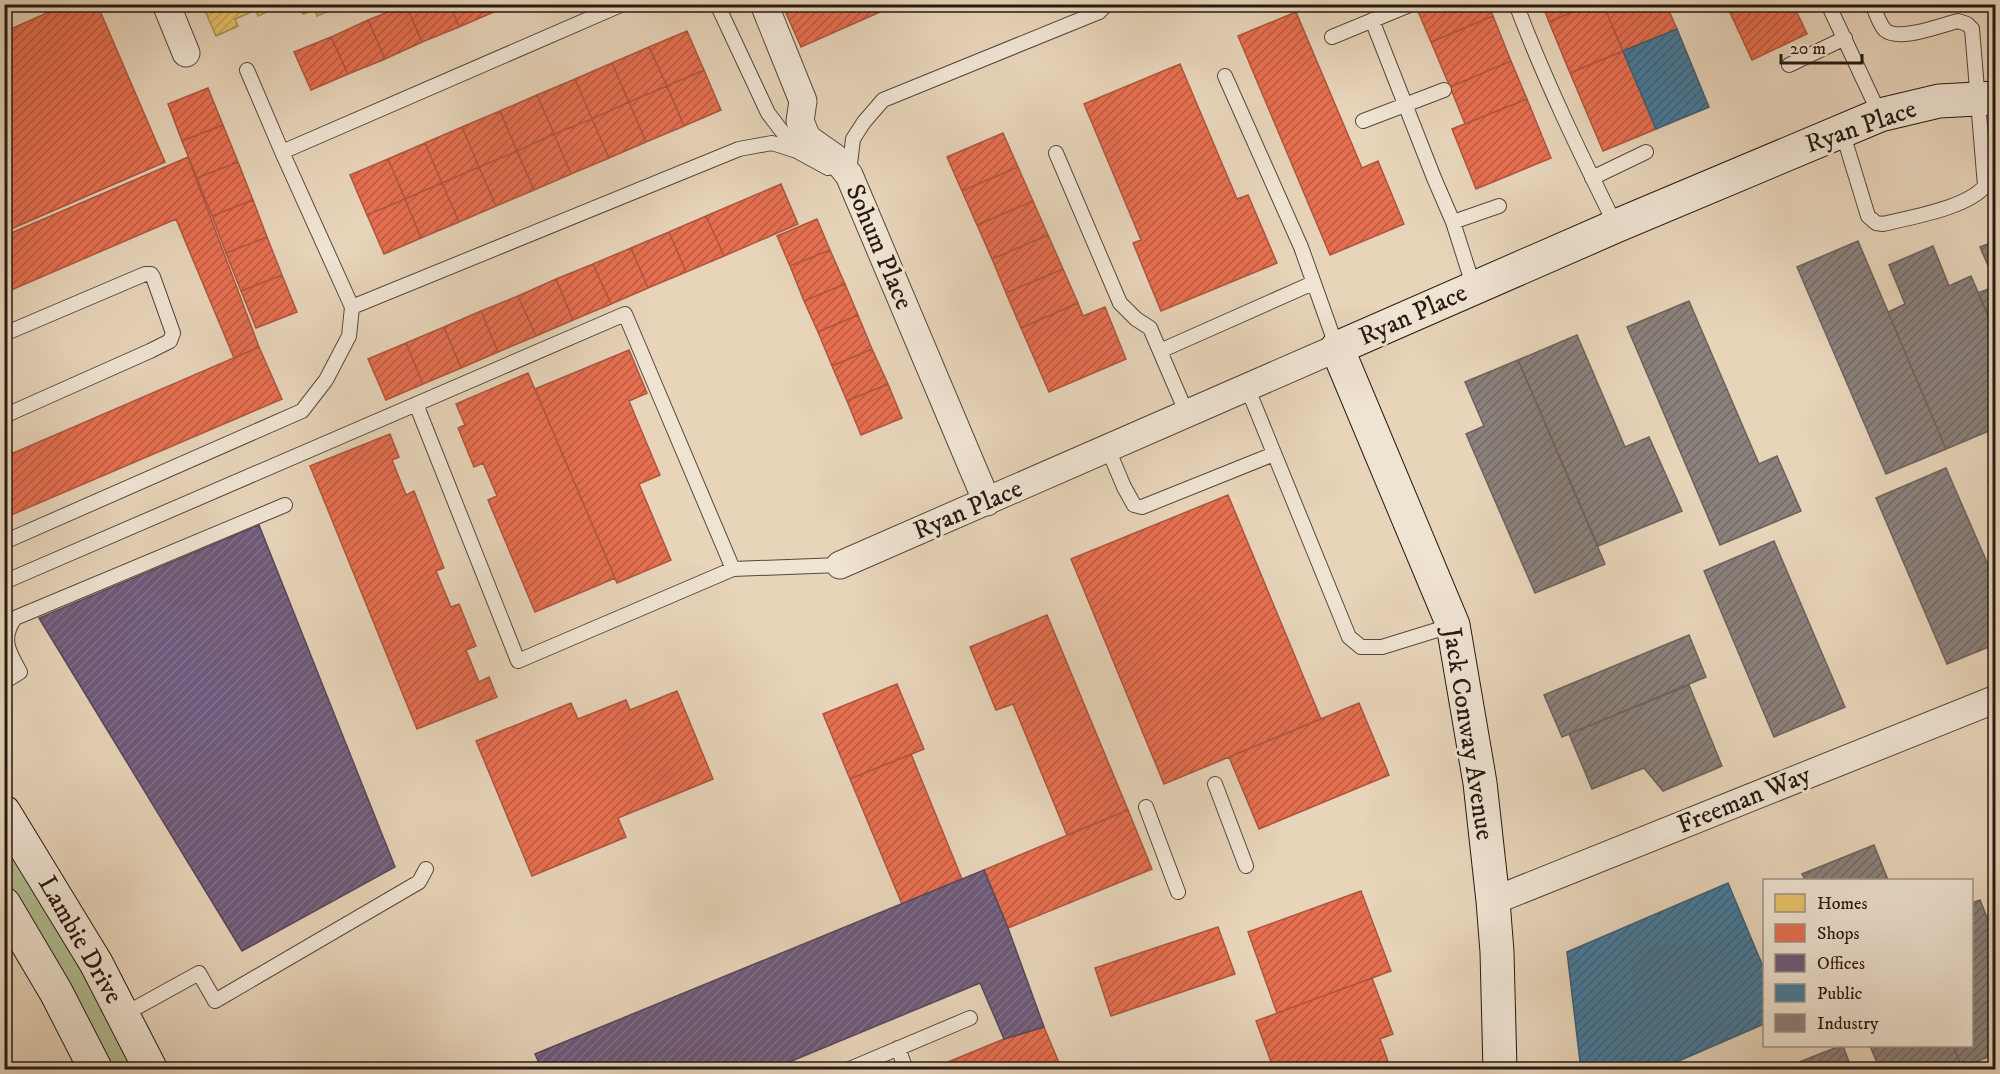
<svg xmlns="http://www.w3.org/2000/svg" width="2000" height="1074" font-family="'IM FELL DW Pica',serif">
<defs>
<pattern id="homes-hatch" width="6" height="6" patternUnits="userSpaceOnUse" patternTransform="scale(1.5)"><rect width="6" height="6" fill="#e9c46a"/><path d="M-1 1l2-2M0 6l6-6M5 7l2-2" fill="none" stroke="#c8a85b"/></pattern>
<pattern id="shops-hatch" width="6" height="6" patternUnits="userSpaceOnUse" patternTransform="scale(1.5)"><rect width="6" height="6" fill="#e76f51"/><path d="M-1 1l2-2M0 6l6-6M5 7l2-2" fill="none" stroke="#bb5a42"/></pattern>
<pattern id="offices-hatch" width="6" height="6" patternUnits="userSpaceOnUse" patternTransform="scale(1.5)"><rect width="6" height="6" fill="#6d597a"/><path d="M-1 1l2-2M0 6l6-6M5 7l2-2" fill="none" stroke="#81718a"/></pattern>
<pattern id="public-hatch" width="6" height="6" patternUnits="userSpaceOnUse" patternTransform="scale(1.5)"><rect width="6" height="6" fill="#457b9d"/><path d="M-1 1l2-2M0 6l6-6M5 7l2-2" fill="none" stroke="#39647f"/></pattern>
<pattern id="industry-hatch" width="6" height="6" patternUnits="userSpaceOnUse" patternTransform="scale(1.5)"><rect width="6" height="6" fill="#8a817c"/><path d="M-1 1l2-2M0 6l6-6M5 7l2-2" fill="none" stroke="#716964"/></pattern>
</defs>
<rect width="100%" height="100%" fill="#e7d4b9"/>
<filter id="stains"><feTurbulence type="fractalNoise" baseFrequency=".00333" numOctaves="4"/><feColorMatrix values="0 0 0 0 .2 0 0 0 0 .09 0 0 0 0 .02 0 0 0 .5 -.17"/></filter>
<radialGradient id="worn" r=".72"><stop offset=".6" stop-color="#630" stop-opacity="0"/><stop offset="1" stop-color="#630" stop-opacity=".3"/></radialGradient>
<path fill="#b1be93" stroke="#6c6c53" stroke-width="1.5" d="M4,830L140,1069H106L5,889Z"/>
<path fill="url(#homes-hatch)" stroke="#ae9150" stroke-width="1.5" d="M205,4H280L281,6L258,16L256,10L235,19L238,26L216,36L204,8L206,7Z
M299,4H334L336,8L317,16L315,10L303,14Z"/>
<path fill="url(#shops-hatch)" stroke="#ad563e" stroke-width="1.5" d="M67,4H97L165,162L4,232V32Z
M450,4H494L496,11L459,27Z
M450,4L459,27L422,42L406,5Z
M494,4H511L496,11Z
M782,4H898L801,47Z
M1415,4H1488L1493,16L1431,42Z
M1542,4H1591L1549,22Z
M1591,4H1603L1623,51L1570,73L1549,22Z
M1603,4H1666L1677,29L1623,51Z
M1726,4H1793L1807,34L1752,60Z
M406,5L422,42L385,59L368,20Z
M1296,12L1362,168L1378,161L1404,224L1330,255L1238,36Z
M1493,16L1511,61L1450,87L1431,42Z
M368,20L385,59L348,74L331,37Z
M687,31L704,70L667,86L649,47Z
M331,37L348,74L311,90L294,52Z
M649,47L667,86L629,102L612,63Z
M1623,51L1656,129L1603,151L1570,73Z
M1511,61L1527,99L1465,124L1450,87Z
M612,63L629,102L592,119L575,79Z
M1180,64L1237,199L1248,195L1277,263L1161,311L1133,243L1141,240L1084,104Z
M704,70L721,110L684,126L667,86Z
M575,79L592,119L554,134L537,95Z
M667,86L684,126L646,142L629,102Z
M208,88L223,125L182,141L168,104Z
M537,95L554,134L517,151L500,111Z
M1527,99L1551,158L1476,189L1452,129Z
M629,102L646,142L609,158L592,119Z
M500,111L517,151L479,167L462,127Z
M592,119L609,158L571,174L554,134Z
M223,125L238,162L197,178L182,141Z
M462,127L479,167L442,183L425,143Z
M1003,133L1018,167L962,191L947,157Z
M554,134L571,174L534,190L517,151Z
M425,143L442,183L405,199L388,159Z
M517,151L534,190L496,206L479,167Z
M188,157L259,347L234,358L176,219L4,293V236Z
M388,159L405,199L367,215L350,175Z
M238,162L253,200L212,216L197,178Z
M479,167L496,206L459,222L442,183Z
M1018,167L1033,201L977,225L962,191Z
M442,183L459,222L421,238L405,199Z
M781,184L798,224L724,256L706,216Z
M405,199L421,238L384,254L367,215Z
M253,200L267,237L226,253L212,216Z
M1033,201L1048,235L992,259L977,225Z
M706,216L724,256L686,272L669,232Z
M817,219L830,250L790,266L777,236Z
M669,232L686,272L648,288L631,248Z
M1048,235L1063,269L1006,293L992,259Z
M267,237L282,275L241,291L226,253Z
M631,248L648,288L611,304L593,264Z
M830,250L845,284L804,301L790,266Z
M593,264L611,304L573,320L556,279Z
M1063,269L1078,303L1021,328L1006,293Z
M282,275L297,312L256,328L241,291Z
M556,279L573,320L536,336L518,296Z
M845,284L858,315L818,332L804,301Z
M518,296L536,336L498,352L481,311Z
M1078,303L1083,316L1105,307L1126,359L1049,392L1021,328Z
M481,311L498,352L461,368L444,327Z
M858,315L872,349L832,366L818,332Z
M444,327L461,368L423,384L406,343Z
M406,343L423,384L386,400L368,359Z
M259,347L282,399L4,518V457Z
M872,349L888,384L847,401L832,366Z
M629,350L647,393L629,401L660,475L639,484L671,560L617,583L535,389Z
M528,373L615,578L535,612L488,500L497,496L483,463L474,467L458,428L465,425L456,404Z
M888,384L902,418L861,435L847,401Z
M390,434L399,457L392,460L406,495L414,491L444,568L436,571L451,607L459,604L476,646L466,650L479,682L489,677L497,697L417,729L310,466Z
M1228,495L1321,719L1164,784L1071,559Z
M1047,615L1128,810L1067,835L1013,704L996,710L970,647Z
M897,684L924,749L850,779L823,714Z
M677,691L713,779L618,818L626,837L532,876L476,741L571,703L578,719L626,700L630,710Z
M1359,703L1389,775L1259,829L1229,757Z
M911,754L962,879L902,904L850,779Z
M1128,810L1152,869L1008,928L984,870Z
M1361,891L1391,971L1277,1013L1248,932Z
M1218,927L1235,974L1111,1016L1095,968Z
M1372,978L1393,1034L1380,1039L1391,1070H1274L1256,1021Z
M1044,1027L1062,1070H951L948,1062L1004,1039Z"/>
<path fill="url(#offices-hatch)" stroke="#58465b" stroke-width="1.5" d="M259,525L395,867L242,951L39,618Z
M984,870L1008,928L1044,1027L1004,1039L980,983L770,1070H542L535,1054Z"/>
<path fill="url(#public-hatch)" stroke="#3c5e74" stroke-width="1.5" d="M1990,4H1996V18Z
M1677,29L1709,107L1656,129L1623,51Z
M1728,883L1764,969V1024L1658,1070H1581L1567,952Z"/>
<path fill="url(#industry-hatch)" stroke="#6c625c" stroke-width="1.5" d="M1858,241L1946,449L1886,474L1797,267Z
M1996,241V284L1980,247Z
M1933,246L1949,286L1971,276L1996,334V428L1946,449L1888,312L1905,304L1889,265Z
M1996,286V334L1978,293Z
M1689,301L1759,464L1777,456L1801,511L1720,545L1627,327Z
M1577,335L1625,447L1649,437L1682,511L1598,546L1518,360Z
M1518,360L1605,564L1535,593L1466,434L1484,426L1465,382Z
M1946,468L1996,583V644L1947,664L1876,498Z
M1996,477V499L1988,481Z
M1774,541L1845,707L1774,737L1704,571Z
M1689,635L1706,677L1562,737L1544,695Z
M1689,685L1722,766L1663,791L1644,768L1592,789L1569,734Z
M1996,723V742H1995L1988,726Z
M1874,845L1888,880H1805L1802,874Z
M1980,900L1996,940V1054L1962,1067L1953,1046H1972V903Z
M1840,1046H1843L1852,1070H1779Z
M1870,1046H1953L1962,1067L1957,1070H1880Z"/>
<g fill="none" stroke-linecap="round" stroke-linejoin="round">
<g stroke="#56483c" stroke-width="16">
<path id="lane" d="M717,4L768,113L797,151
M1516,4C1545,81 1580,153 1616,226
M1828,4L1880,115
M1372,20L1434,178L1453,222L1474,288
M1332,37L1407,6
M1789,65L1845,38
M1225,76L1301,247L1337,348
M1363,121L1444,90
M1842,131L1868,216L1876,223L1883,224C1911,217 1967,208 1985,186L1972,29L1967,24L1958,21C1941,25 1899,42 1885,30C1879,24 1876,12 1872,4
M282,152L623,4
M1056,153L1120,303L1136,319L1150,328L1187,414
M849,172L853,139L864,122L883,100L1099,12L1107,4
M1592,178L1646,152
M1453,222L1499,206
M352,307L739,149L772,143L797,151L828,168
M4,334L145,274H151L153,277L173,333L170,341L150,351L4,416
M1160,351L1313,283
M1247,387L1349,637L1361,647H1382L1453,625
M416,404L518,661L733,569
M1108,449L1124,487L1134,505L1142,507L1274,454
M4,542L302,411L326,380L349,336L352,307L282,152L247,70
M4,582L625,314L733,569L840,565
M4,682L20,672C9,652 0,639 15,618L285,505
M1215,784L1246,866
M1146,807L1178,892
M123,1015L199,973L215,1001L419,882L426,869
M898,1048L906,1070
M847,1070L970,1018"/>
</g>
<g stroke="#56483c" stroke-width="29">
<path id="street" d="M166,4L186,53
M764,4L803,101L800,121L807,138L834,157L849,175L987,502
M840,565L1337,348
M1493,901L1996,699"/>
</g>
<g stroke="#261a13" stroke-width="35">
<path id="secondary" d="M4,812L96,963L151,1070
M4,904L56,992L96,1070
M1500,1070L1497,952L1493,901L1480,783L1453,625L1337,348L1616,226L1880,115L1939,101L1996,98"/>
</g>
<use href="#lane" stroke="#efe3d2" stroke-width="14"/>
<use href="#street" stroke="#efe3d2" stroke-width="27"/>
<use href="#secondary" stroke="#efe3d2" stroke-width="33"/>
</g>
<g text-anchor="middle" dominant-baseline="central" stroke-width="6" stroke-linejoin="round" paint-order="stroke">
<g font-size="26" fill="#261a13" stroke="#efe3d2">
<text transform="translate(1861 127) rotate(-19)">Ryan Place</text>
<text transform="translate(879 247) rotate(67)">Sohum Place</text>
<text transform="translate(1413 315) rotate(-24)">Ryan Place</text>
<text transform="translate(968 510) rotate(-23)">Ryan Place</text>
<text transform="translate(1468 734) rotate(81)">Jack Conway Avenue</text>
<text transform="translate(1744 800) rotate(-22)">Freeman Way</text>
<text transform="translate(80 940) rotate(60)">Lambie Drive</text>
</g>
</g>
<rect width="2000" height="1074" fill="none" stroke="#e7d4b9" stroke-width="24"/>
<rect x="6" y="6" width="1988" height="1062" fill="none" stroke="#261a13" stroke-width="3"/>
<rect x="12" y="12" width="1976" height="1050" fill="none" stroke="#261a13" stroke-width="1.5"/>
<rect x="1763" y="879" width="210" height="168" fill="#efe3d2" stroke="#9f9386" stroke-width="1.5"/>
<rect x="1775" y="894" width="30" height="18" fill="#e9c46a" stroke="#9f9386" stroke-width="1.5"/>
<text x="1817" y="909" font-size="18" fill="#261a13">Homes</text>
<rect x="1775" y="924" width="30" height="18" fill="#e76f51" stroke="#9f9386" stroke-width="1.5"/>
<text x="1817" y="939" font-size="18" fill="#261a13">Shops</text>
<rect x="1775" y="954" width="30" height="18" fill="#6d597a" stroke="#9f9386" stroke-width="1.5"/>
<text x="1817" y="969" font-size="18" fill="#261a13">Offices</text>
<rect x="1775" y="984" width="30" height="18" fill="#457b9d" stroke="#9f9386" stroke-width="1.5"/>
<text x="1817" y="999" font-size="18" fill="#261a13">Public</text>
<rect x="1775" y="1014" width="30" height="18" fill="#8a817c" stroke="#9f9386" stroke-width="1.5"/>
<text x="1817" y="1029" font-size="18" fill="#261a13">Industry</text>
<path d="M1781 54v9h81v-9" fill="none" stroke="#261a13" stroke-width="3"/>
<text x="1790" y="54" font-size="18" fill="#261a13" stroke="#efe3d2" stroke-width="4.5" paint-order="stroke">20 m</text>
<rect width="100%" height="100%" filter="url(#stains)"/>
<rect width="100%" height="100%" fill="url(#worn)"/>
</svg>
